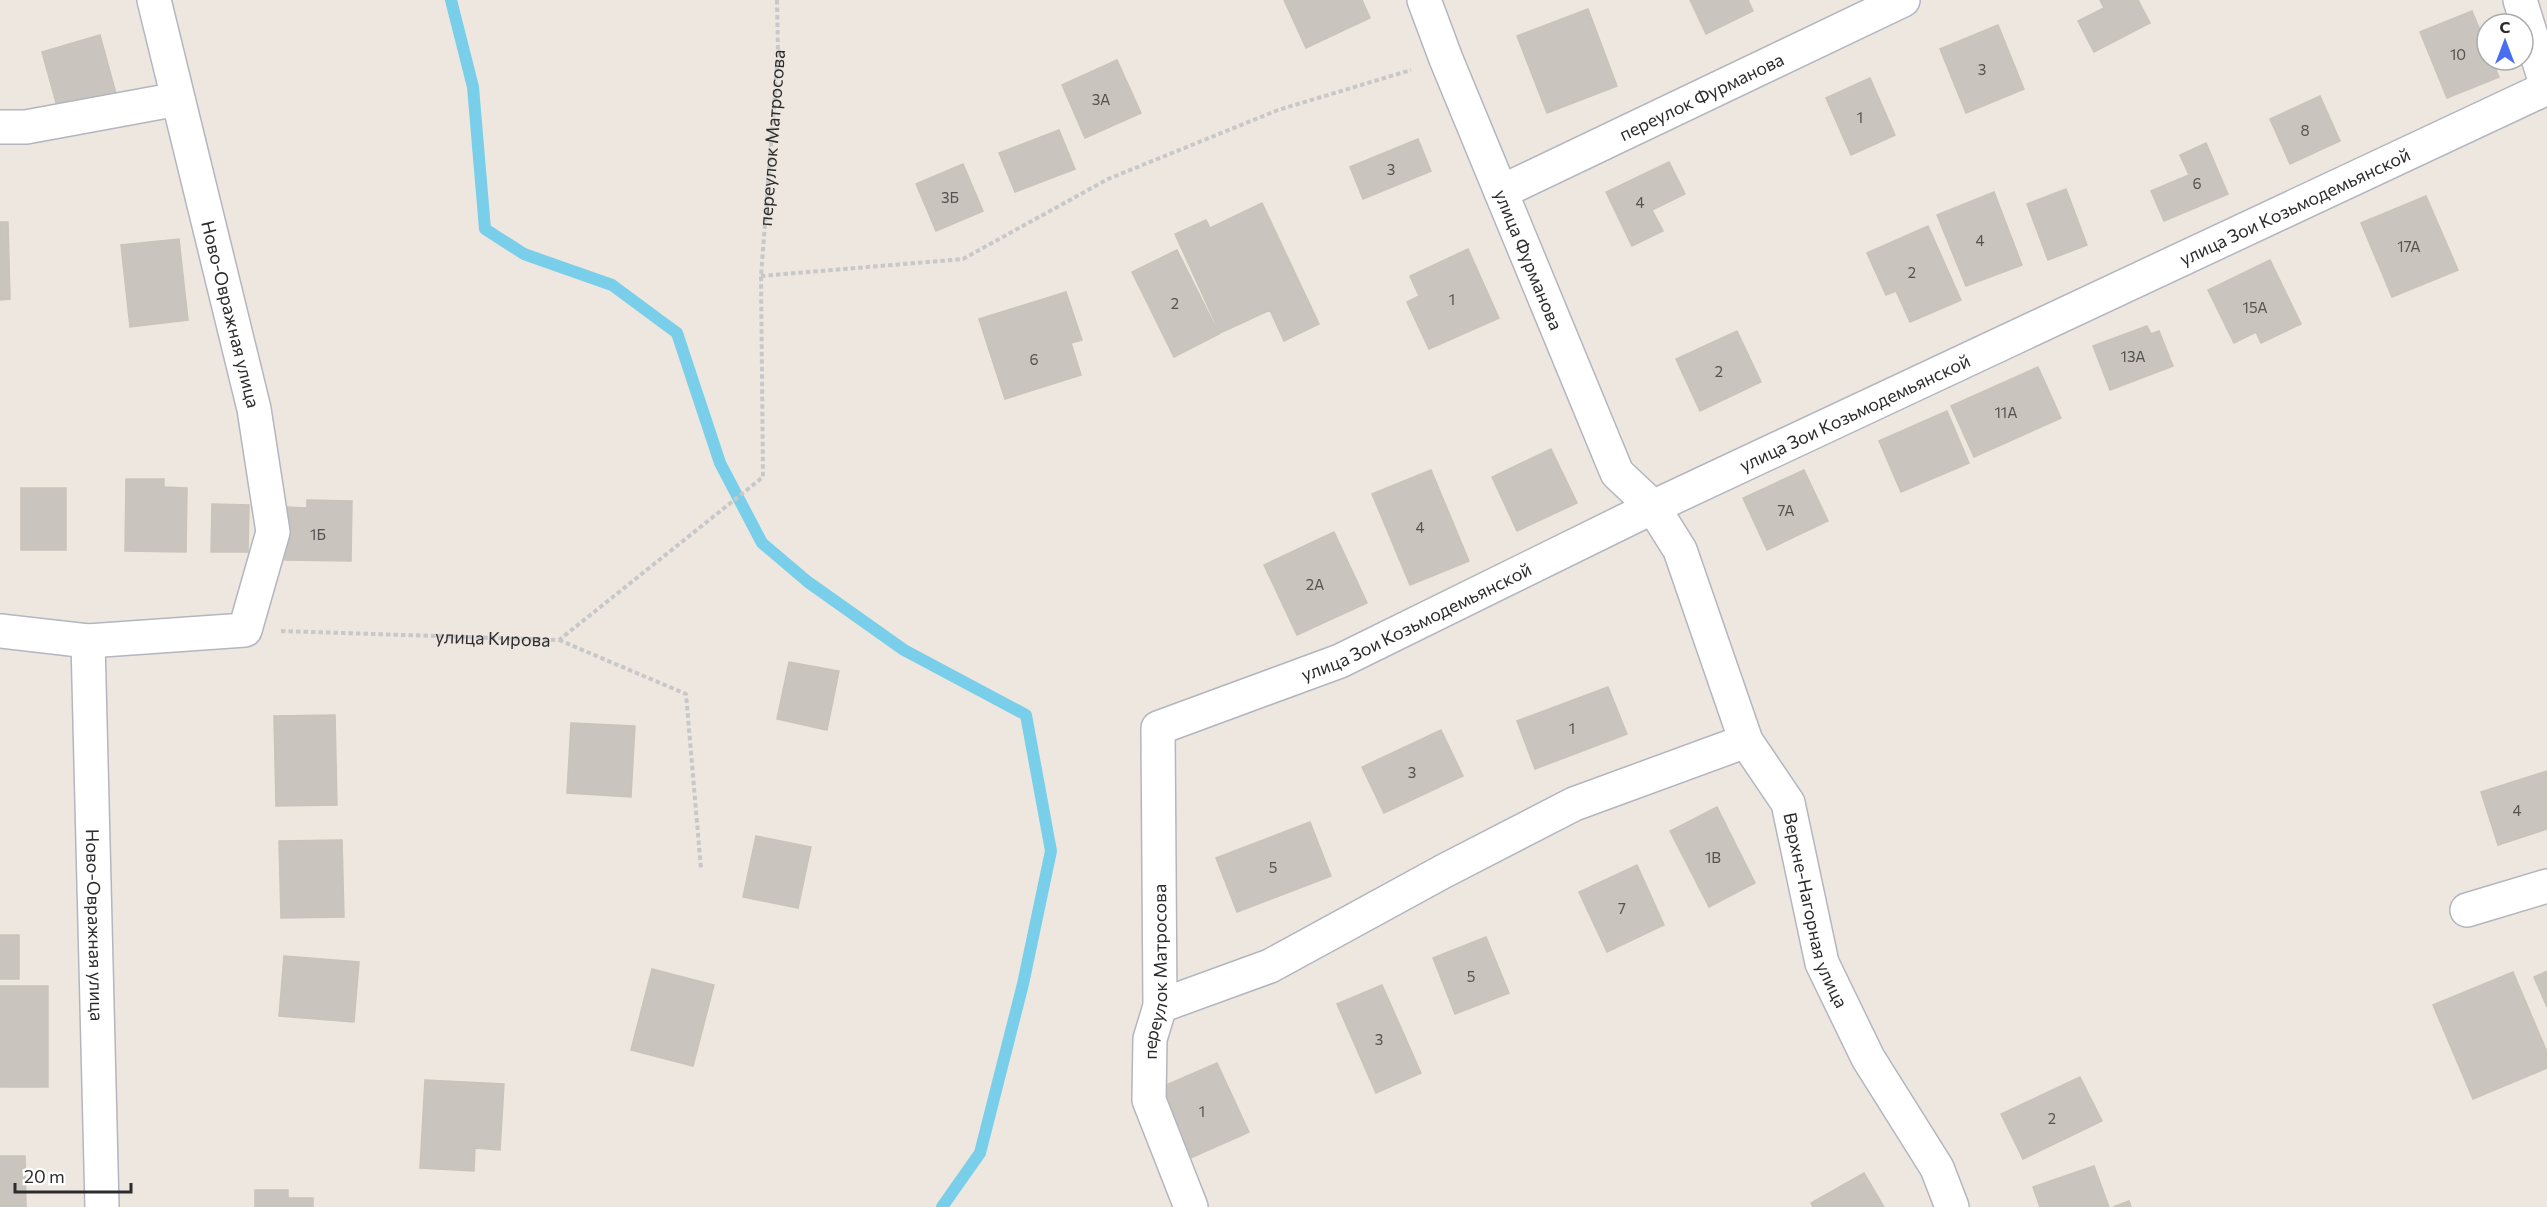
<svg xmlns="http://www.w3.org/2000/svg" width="2547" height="1207" font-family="Commissioner,sans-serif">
<rect width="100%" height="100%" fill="#ede7e0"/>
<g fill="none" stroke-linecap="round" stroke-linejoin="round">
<path stroke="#79cfe9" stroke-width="12" d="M451,0L473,87L485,229L524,254L612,285L677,333L720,463L762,543L808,582L904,650L1026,715L1051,851L1023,984L980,1153L942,1207"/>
</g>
<path fill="#c9c5be" stroke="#c9c3b9" stroke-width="1.5" d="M1284,0H1362L1370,18L1306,48Z
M1690,0H1748L1753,11L1706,34Z
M2100,0H2138L2150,23L2094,52L2078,21L2104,8Z
M1588,9L1617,86L1547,113L1517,36Z
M2472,11L2487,47V60H2492L2499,77L2447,98L2420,32Z
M1998,25L2024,89L1966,113L1940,49Z
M100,35L118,101L60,117L42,52Z
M1117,60L1141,113L1085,138L1062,85Z
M1870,78L1895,135L1851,155L1826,98Z
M2320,96L2340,141L2290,164L2270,119Z
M1059,130L1075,169L1015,192L999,153Z
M1418,139L1431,171L1363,199L1350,167Z
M2206,143L2228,194L2164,221L2151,191L2189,175L2180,155Z
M1669,162L1685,194L1652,210L1663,231L1632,246L1606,192Z
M963,164L983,211L936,231L916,184Z
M2066,189L2087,245L2048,260L2027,204Z
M1994,192L2022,265L1966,286L1937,215Z
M2426,196L2458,270L2392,297L2361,223Z
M1262,203L1319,324L1284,341L1270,310L1220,333L1175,234L1206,220L1210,228Z
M0,222H8L10,299L0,300Z
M1928,226L1961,300L1910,322L1896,291L1886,295L1867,253Z
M179,239L188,320L130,327L121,245Z
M1468,249L1499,318L1429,349L1407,302L1419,296L1410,276Z
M1177,250L1219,334L1174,357L1132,272Z
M2270,260L2301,324L2261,343L2256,332L2234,343L2208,290Z
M1066,292L1082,340L1071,343L1081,375L1005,399L979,319Z
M2147,326L2151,334L2159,331L2173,366L2110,390L2093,346Z
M1737,331L1761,382L1700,411L1676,359Z
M2038,367L2061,418L1974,457L1951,406Z
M1947,411L1969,463L1901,492L1879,441Z
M1551,449L1577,503L1517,531L1492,477Z
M1431,470L1469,561L1410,585L1372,494Z
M1804,470L1828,521L1767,550L1743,498Z
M126,479H164V487L187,488L186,552L125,551Z
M21,488H66V550H21Z
M307,500L352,501L351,561L285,560L286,507L307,508Z
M212,504L249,505L248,552H211Z
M1334,532L1367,603L1297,635L1264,565Z
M789,662L839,671L827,730L777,719Z
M1608,687L1627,734L1535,769L1517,721Z
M335,715L337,805L276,806L274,716Z
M571,723L635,726L631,797L567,793Z
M1441,730L1463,776L1384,813L1362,767Z
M2547,771V829L2498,845L2481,792Z
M1717,807L1755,883L1709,907L1670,831Z
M1310,822L1331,876L1237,912L1216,858Z
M756,836L811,847L798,908L743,897Z
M342,840L344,917L281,918L279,841Z
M1637,865L1664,925L1607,952L1579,892Z
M0,935H19V979H0Z
M1486,937L1509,993L1455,1014L1433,958Z
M284,956L359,962L354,1022L279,1016Z
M652,969L714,985L693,1066L631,1050Z
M2547,971V1007L2534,977Z
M2513,972L2547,1052V1068L2473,1099L2433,1005Z
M1382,985L1421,1073L1376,1093L1337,1004Z
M0,986H48V1087H0Z
M1217,1063L1249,1132L1186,1160L1155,1090Z
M2080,1077L2102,1121L2023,1159L2001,1114Z
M425,1080L504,1084L500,1150L475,1148L474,1171L420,1168Z
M0,1156H25L26,1207H0Z
M2094,1166L2109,1207H2040L2033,1187Z
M1864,1173L1884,1207H1813L1811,1203Z
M255,1190H288V1198H313V1207H255Z
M2129,1201L2131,1207H2113Z"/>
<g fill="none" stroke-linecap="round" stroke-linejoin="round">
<g stroke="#b3b6bf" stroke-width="36">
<g id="minor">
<path id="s2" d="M1424,0L1446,59L1617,473L1653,507L1680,550L1746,741L1788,803L1822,963L1868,1058L1937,1168L1952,1207"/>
<path d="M2520,0L2547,87"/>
<path d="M0,127H26L178,99"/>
<path id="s3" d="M1501,192L1903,0"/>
<path d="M0,631L88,641L245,630L273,532L254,409L154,0"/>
<path id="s4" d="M88,641L102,1207"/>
<path d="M2467,910L2547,886"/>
<path d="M1160,1006L1270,966L1444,871L1574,804L1746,741"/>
<path id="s5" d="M1191,1207L1149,1100L1150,1039L1160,1006L1158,728L1340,661L1653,507L2547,88"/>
</g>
</g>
<g stroke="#c8c8c8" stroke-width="4" stroke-dasharray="4.5 3" stroke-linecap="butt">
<path d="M761,276L963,259L1108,179L1278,110L1411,70"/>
<path id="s1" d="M281,631L559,640L763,477L761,276L778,53L777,0"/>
<path d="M559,640L686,694L701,869"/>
</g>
<use href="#minor" stroke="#fff" stroke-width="33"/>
</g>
<g text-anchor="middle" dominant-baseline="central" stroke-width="6" stroke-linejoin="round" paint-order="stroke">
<g font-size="15" fill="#535250">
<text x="2458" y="54">10</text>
<text x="1982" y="69">3</text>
<text x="1101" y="99">3А</text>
<text x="1860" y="117">1</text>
<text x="2305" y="130">8</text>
<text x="1391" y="169">3</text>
<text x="2197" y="183">6</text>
<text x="950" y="197">3Б</text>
<text x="1640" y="202">4</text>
<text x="1980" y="240">4</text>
<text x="2409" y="246">17А</text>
<text x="1912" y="272">2</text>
<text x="1452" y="299">1</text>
<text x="1175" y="303">2</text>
<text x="2255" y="307">15А</text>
<text x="2133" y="356">13А</text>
<text x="1034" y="359">6</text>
<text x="1719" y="371">2</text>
<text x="2006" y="412">11А</text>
<text x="1786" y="510">7А</text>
<text x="1420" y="527">4</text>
<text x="318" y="534">1Б</text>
<text x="1315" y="584">2А</text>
<text x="1572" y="728">1</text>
<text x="1412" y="772">3</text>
<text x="2517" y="810">4</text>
<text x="1713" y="857">1В</text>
<text x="1273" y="867">5</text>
<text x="1622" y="908">7</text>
<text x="1471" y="976">5</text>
<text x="1379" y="1039">3</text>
<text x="1202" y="1111">1</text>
<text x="2052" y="1118">2</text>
</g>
<g font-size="18" fill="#2c2c2c" stroke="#fff">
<text stroke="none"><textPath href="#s3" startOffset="222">переулок Фурманова</textPath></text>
<text stroke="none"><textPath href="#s1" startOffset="879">переулок Матросова</textPath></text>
<text stroke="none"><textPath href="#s5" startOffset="1740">улица Зои Козьмодемьянской</textPath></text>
<text stroke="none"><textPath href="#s2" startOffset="280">улица Фурманова</textPath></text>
<text transform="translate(231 314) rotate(76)">Ново-Овражная улица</text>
<text stroke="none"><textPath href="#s5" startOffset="1254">улица Зои Козьмодемьянской</textPath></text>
<text stroke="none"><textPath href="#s5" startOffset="768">улица Зои Козьмодемьянской</textPath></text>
<text stroke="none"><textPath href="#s1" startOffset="212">улица Кирова</textPath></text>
<text stroke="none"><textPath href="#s2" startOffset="999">Верхне-Нагорная улица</textPath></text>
<text stroke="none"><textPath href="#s4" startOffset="284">Ново-Овражная улица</textPath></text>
<text stroke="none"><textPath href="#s5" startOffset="244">переулок Матросова</textPath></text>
</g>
</g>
<g transform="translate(2505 42)"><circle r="28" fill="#ffffff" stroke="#ababab" stroke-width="1.5"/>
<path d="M0-4.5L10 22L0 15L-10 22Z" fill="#496ef1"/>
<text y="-9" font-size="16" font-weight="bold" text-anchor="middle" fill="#2c2c2c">С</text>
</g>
<path d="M15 1183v9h116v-9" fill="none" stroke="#2c2c2c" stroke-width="3"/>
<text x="24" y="1183" font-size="18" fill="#2c2c2c" stroke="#ffffff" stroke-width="4.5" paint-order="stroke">20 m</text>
</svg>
